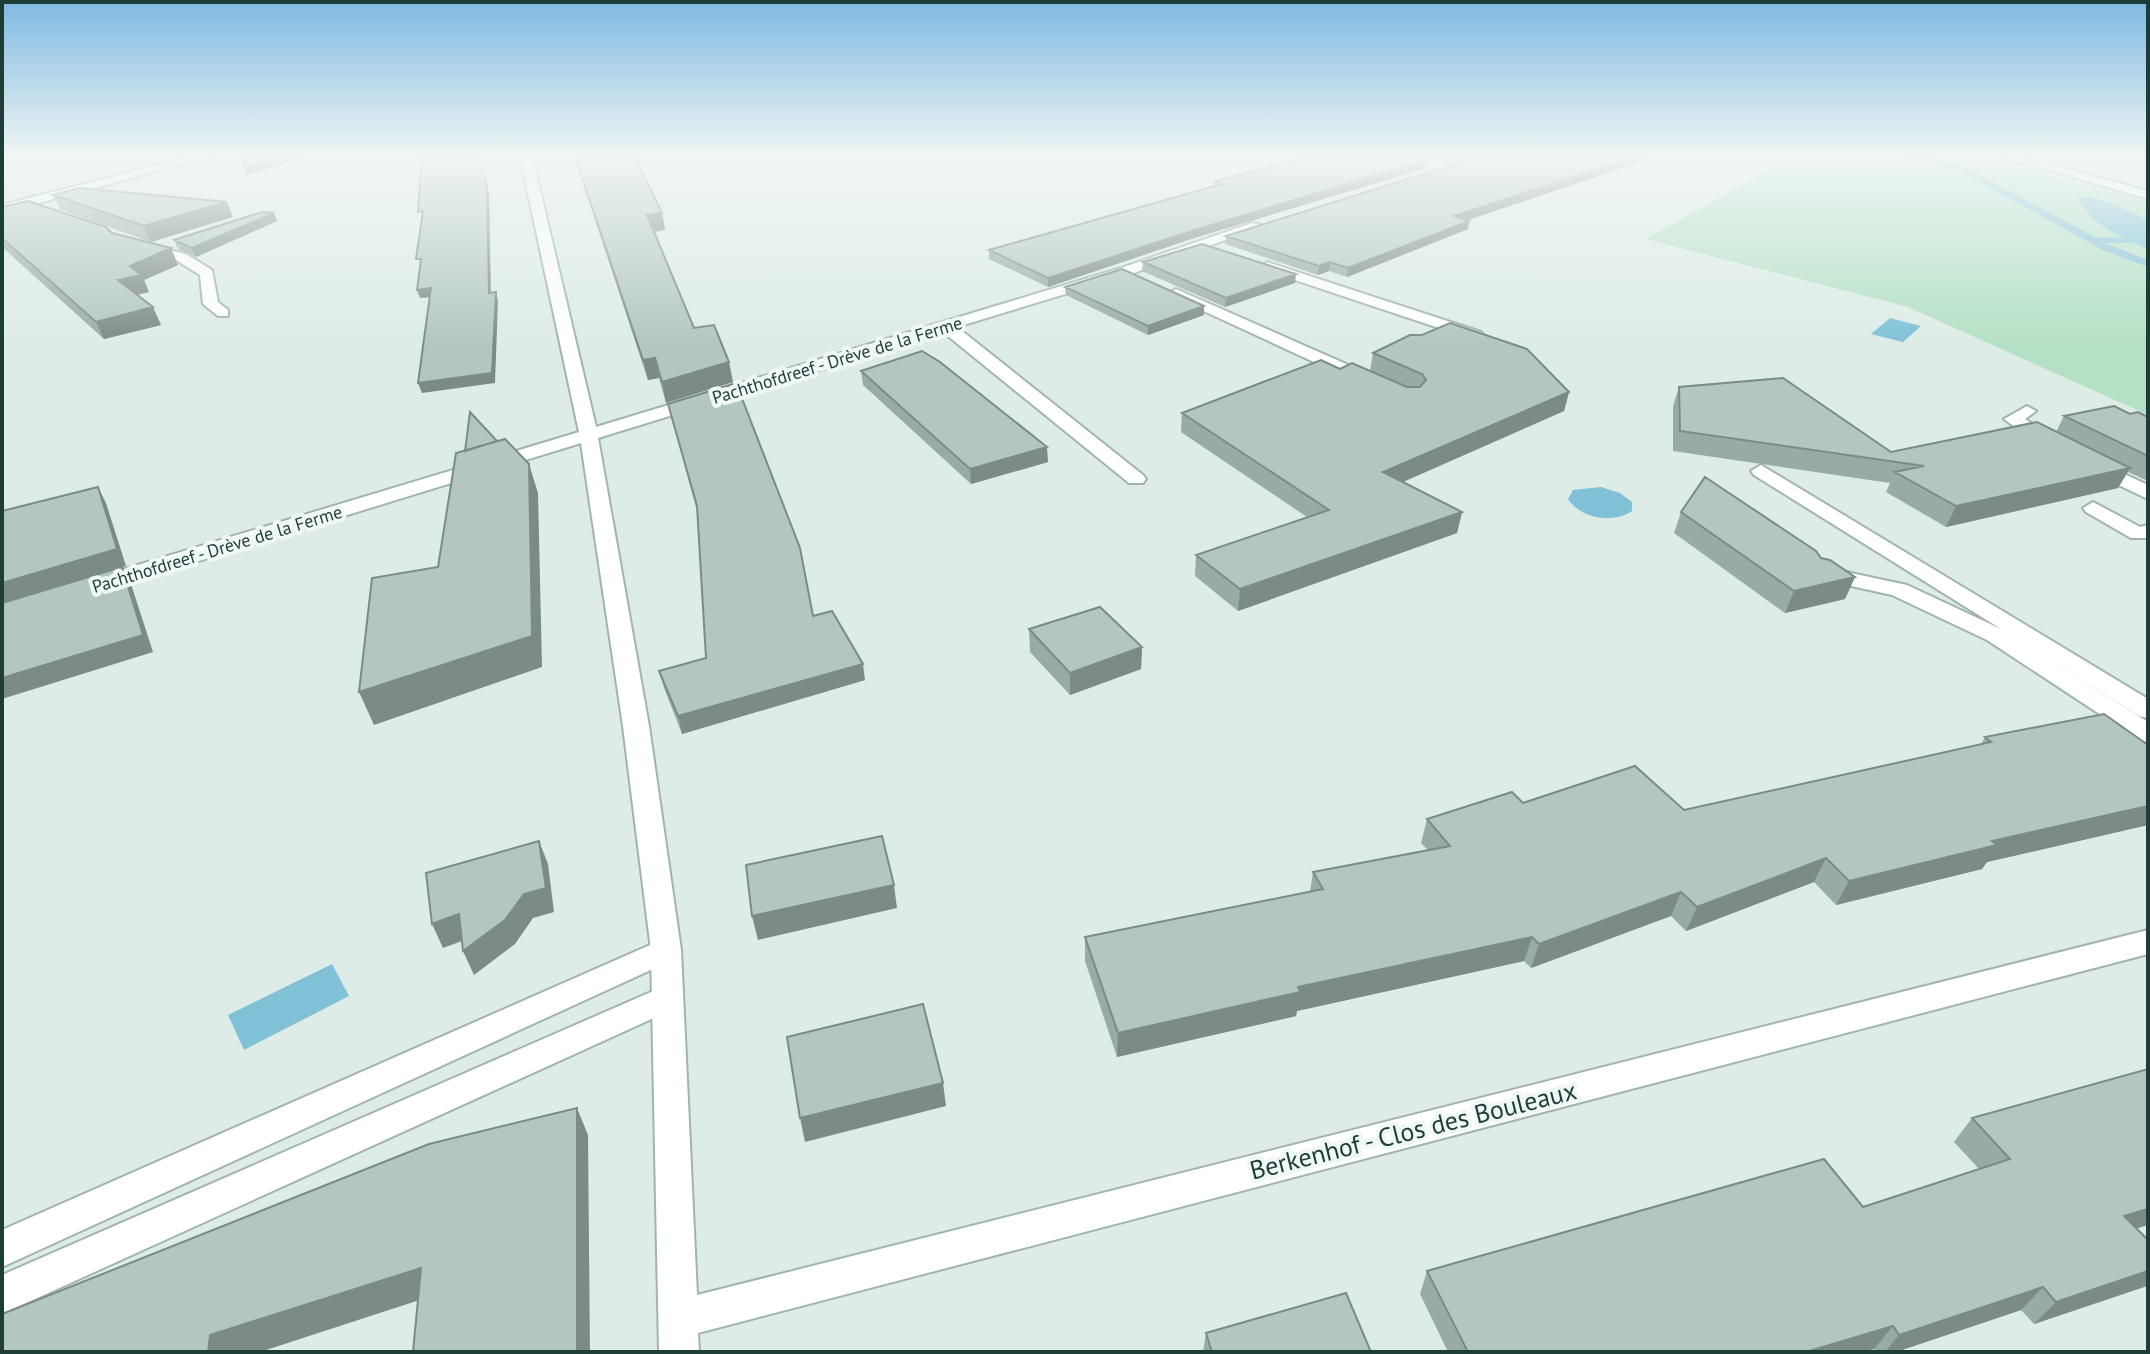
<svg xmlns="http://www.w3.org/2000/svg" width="2150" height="1354" font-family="'PT Sans',sans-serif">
<rect width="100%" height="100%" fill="#deece7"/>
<path fill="#b4e0c5" d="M1794,156H1979L2148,202V415L1908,307L1646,239Z"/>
<path fill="#80c1d8" d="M2089,197L2108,202L2148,220V249C2118,235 2094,228 2078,198Z
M1890,318L1921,326L1903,342L1871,334Z
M1601,487L1620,493L1632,502V511C1613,524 1581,519 1568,499L1573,490Z
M332,964L349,996L244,1050L228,1015Z"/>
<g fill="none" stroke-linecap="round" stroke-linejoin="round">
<path fill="#80c1d8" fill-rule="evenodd" d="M1902,156H1916L1963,166L2095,237L2133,238V242L2129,243H2105L2148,260V267L2103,250L1957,170Z"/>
<g stroke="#a1b4af" stroke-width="4">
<path id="service" d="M141,243L186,254L212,270L218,302L228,310V316H218L203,304L200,275L176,260L136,250V244Z
M1267,262L1481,332L1483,335L1481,338H1469L1262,269L1260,266Z
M1176,289L1378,378L1380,382L1372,387L1366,386L1171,296L1169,293Z
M2027,406L2036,411L2025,419L2053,438L2056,442L2053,446H2041L2004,419Z
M2094,460L2148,485V499L2087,470L2085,466L2087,462Z
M1761,465L2148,699V718L2139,716L2036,651L2148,722V742L2139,740L1987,640L1892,595L1815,578L1812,573L1815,568L1823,567L1907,585L2001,629L1754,475L1751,471Z
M2093,502L2140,527L2148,525V538H2131L2086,512L2083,508Z
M666,938L677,942L681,950L677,958L2,1267V1230Z
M667,985L678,989L683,998L678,1007L2,1314V1275Z"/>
</g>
<g stroke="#a1b4af" stroke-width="4">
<path id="minor" d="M195,156H213L2,213V205Z
M520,156H532L596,427L1121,268L1252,223L1264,226L1131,274L957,327L1143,475L1146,479L1143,483H1129L943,332L598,438L649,726L681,950L697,1295L2148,930V954L698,1333L699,1352H659L651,950L623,726L581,443L104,590H88L85,585L88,580L579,432Z
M1399,156H1417L1454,167L1448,171Z"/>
</g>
<g stroke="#a1b4af" stroke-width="4">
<path id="tertiary" d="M1999,156H2017L2148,191V199Z"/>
</g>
<use href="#service" fill="#fff" fill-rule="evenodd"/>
<use href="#minor" fill="#fff" fill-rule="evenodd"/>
<use href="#tertiary" fill="#fff" fill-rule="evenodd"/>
</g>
<path fill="#9aaba5" d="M574,156H632L662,213L665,230L654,232L694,328L733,382L666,403L659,378L648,380Z
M1417,156H1479L1446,160Z
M1481,156H1650L1649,159L1467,220L1469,221L1468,229L1347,277L1329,271L1318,275L1225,244L1226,236Z
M1426,168L1194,238L1048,287L989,259V250L1215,186V181Z
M53,195L233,217L151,242L61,210Z
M2,207L112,233L178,265L144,280L149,292L137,295L161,325L104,339L2,247Z
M274,213L277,221L196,257L178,249L174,240Z
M1143,262L1295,283L1225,307L1142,271Z
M1065,287L1204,315L1148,335L1066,295Z
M1373,353L1569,392L1564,411L1403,482L1462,512L1457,533L1238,611L1195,576L1196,555L1307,517L1181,432L1182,413L1340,369L1370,371Z
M861,371L1048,462L971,484L863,385Z
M1679,387L1891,452L2056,432L2064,416L2130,414L2148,417V481L2128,472L2118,488L1946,527L1886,492L1890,483L1673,451V406Z
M668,404L813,616L865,680L682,734L664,688L659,671L706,658L697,511Z
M1681,512L1821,558L1855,577L1845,599L1785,613L1674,533Z
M1029,629L1142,647L1141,669L1070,695L1030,652Z
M1985,737L2148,745V825L1987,862L1982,869L1836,905L1814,882L1686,931L1671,916L1531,968L1524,961L1297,1011L1296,1016L1117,1057L1085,961V937L1310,892L1313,872L1428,850L1421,843L1427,819L1523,803L1684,810L1981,744Z
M1972,1118L2148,1225L2137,1228L2147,1286L2034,1324L2021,1310L1896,1352H1877L1874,1349L1863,1352H1448L1420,1294L1427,1271L1863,1207L1979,1169L1954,1142Z
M1206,1333L1371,1352H1203Z"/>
<path fill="#7d8b86" d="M284,156H311L247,175L244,167Z
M1447,156H1479L1446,160Z
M1638,156H1650L1649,159L1453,225L1454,216Z
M1427,160L1426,168L1194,238L1048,287V278L1195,230Z
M487,186L489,194L491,302L489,293Z
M227,202L233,217L151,242L144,226Z
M274,213L277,221L196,257L192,248Z
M662,213L665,230L650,232L647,215Z
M1469,221L1468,229L1347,277L1348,268Z
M171,248L178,265L144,280L149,292L126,297L118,280L130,266Z
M1330,262L1329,271L1318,275L1319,266Z
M1296,274L1295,283L1225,307L1226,298Z
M431,288L434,297L420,298L417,290Z
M496,292L498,301L495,383L422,393L418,383Z
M1204,306V315L1148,335V326Z
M153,307L161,325L104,339L96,322Z
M655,358L659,378L648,380L643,360Z
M729,362L733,382L666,403L662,382Z
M1569,392L1564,411L1380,492L1383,472Z
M1047,447L1048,462L971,484L970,469Z
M529,464L538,493L542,667L374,725L359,692Z
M2130,468L2118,488L1946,527L1956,506Z
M98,487L106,503L126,566L2,603V583Z
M1462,512L1457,533L1238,611L1240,589Z
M122,567L131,584L153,652L2,699V678Z
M1855,577L1845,599L1785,613L1794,591Z
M1142,647L1141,669L1070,695V673Z
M863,664L865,680L682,734L678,716Z
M2148,806V825L1987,862L1982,869L1836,905L1849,881L1992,841Z
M539,841L548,864L554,912L533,918L515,944L474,975L463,951Z
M1826,858L1814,882L1686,931L1697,907Z
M894,885L897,908L758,940L752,916Z
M1681,892L1671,916L1531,968L1539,944Z
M459,914L470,938L443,948L432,924Z
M1532,937L1524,961L1297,1011L1296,1016L1117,1057L1118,1033L1298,987Z
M943,1083L946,1106L805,1142L800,1118Z
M577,1108L588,1135L590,1352H577Z
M2148,1209V1225L2102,1239L2124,1216Z
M421,1268L438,1294L260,1352H208L210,1335Z
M2148,1271V1285L2147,1286L2034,1324L2056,1302Z
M2043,1287L2021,1310L1896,1352H1885L1899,1335Z
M1893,1326L1874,1349L1863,1352H1806Z"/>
<path fill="#b3c7c0" stroke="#7d8b86" stroke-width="2" d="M242,156H284L244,167Z
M422,156H478L487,186L489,293L496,292L492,373L418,383L431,288L417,290L421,259H416L423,211L418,212Z
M575,156H632L633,159H636L662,213L647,215L694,328L714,325L729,362L662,382L655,358L643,360Z
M1317,156H1412L1427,160L1195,230L1048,278L989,250L1222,184L1215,181Z
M1481,156H1638L1454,216L1469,221L1348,268L1330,262L1319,266L1226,236Z
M79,188L227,202L144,226L53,195Z
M28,201L106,227L112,233L171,248L130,266L141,275L118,280L153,307L96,322L2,238V207Z
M262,212L274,213L192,248L174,240Z
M1202,244L1296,274L1226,298L1143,262Z
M1122,269L1204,306L1148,326L1065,287Z
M1450,323L1527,349L1569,392L1383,472L1462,512L1240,589L1196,555L1329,510L1182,413L1321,360L1340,369L1352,363L1407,387H1420L1426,380L1422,374L1373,353L1410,335H1422Z
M922,351L940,362L1047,447L970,469L861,371Z
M1783,378L1891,452L2037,422L2130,468L1956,506L1895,472L1924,466L1680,431L1679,387Z
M736,383L800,548L813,616L832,611L863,664L678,716L659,671L706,658L697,506L668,404Z
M2114,406L2130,414L2138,412L2148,417V456L2064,416Z
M470,412L497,441L465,451Z
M505,439L529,464L532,636L359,692L372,578L438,567L456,453Z
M1705,477L1816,551L1821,558L1830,560L1855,577L1794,591L1681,512Z
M98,487L117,549L2,583V511Z
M122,567L143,635L2,678V603Z
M1100,607L1142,647L1070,673L1029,629Z
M2104,714L2148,745V806L1992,841L1997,845L1849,881L1826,858L1697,907L1681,892L1539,944L1532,937L1298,987L1300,992L1118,1033L1085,937L1323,889L1313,872L1450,846L1427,819L1512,792L1523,803L1635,766L1684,810L1991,742L1985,737Z
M882,836L894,885L752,916L746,865Z
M539,841L546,888L524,894L505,920L463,951L459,914L432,924L426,873Z
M923,1004L943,1083L800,1118L787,1037Z
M2148,1069V1209L2124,1216L2148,1240V1271L2056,1302L2043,1287L1899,1335L1893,1326L1806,1352H1468L1427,1271L1824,1159L1863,1207L2010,1159L1972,1118Z
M577,1108V1352H413L421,1268L210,1335L208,1352H2V1314L429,1144Z
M1346,1293L1371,1352H1212L1206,1333Z"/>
<linearGradient id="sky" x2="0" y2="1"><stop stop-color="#7eb9e2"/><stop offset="0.45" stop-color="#f0f6f4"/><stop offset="1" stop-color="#f0f6f4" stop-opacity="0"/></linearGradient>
<rect width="2150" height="345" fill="url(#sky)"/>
<g text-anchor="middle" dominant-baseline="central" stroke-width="8" stroke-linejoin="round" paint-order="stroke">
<g font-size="18" fill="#1e3d38" stroke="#eff8f4">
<text transform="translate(837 360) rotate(-17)">Pachthofdreef - Drève de la Ferme</text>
<text transform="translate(217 549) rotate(-17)">Pachthofdreef - Drève de la Ferme</text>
</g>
<g font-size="26" fill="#1e3d38" stroke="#eff8f4">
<text transform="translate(1413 1130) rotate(-14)">Berkenhof - Clos des Bouleaux</text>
</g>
</g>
<rect width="2150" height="1354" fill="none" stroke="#1e3d38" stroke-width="8"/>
</svg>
